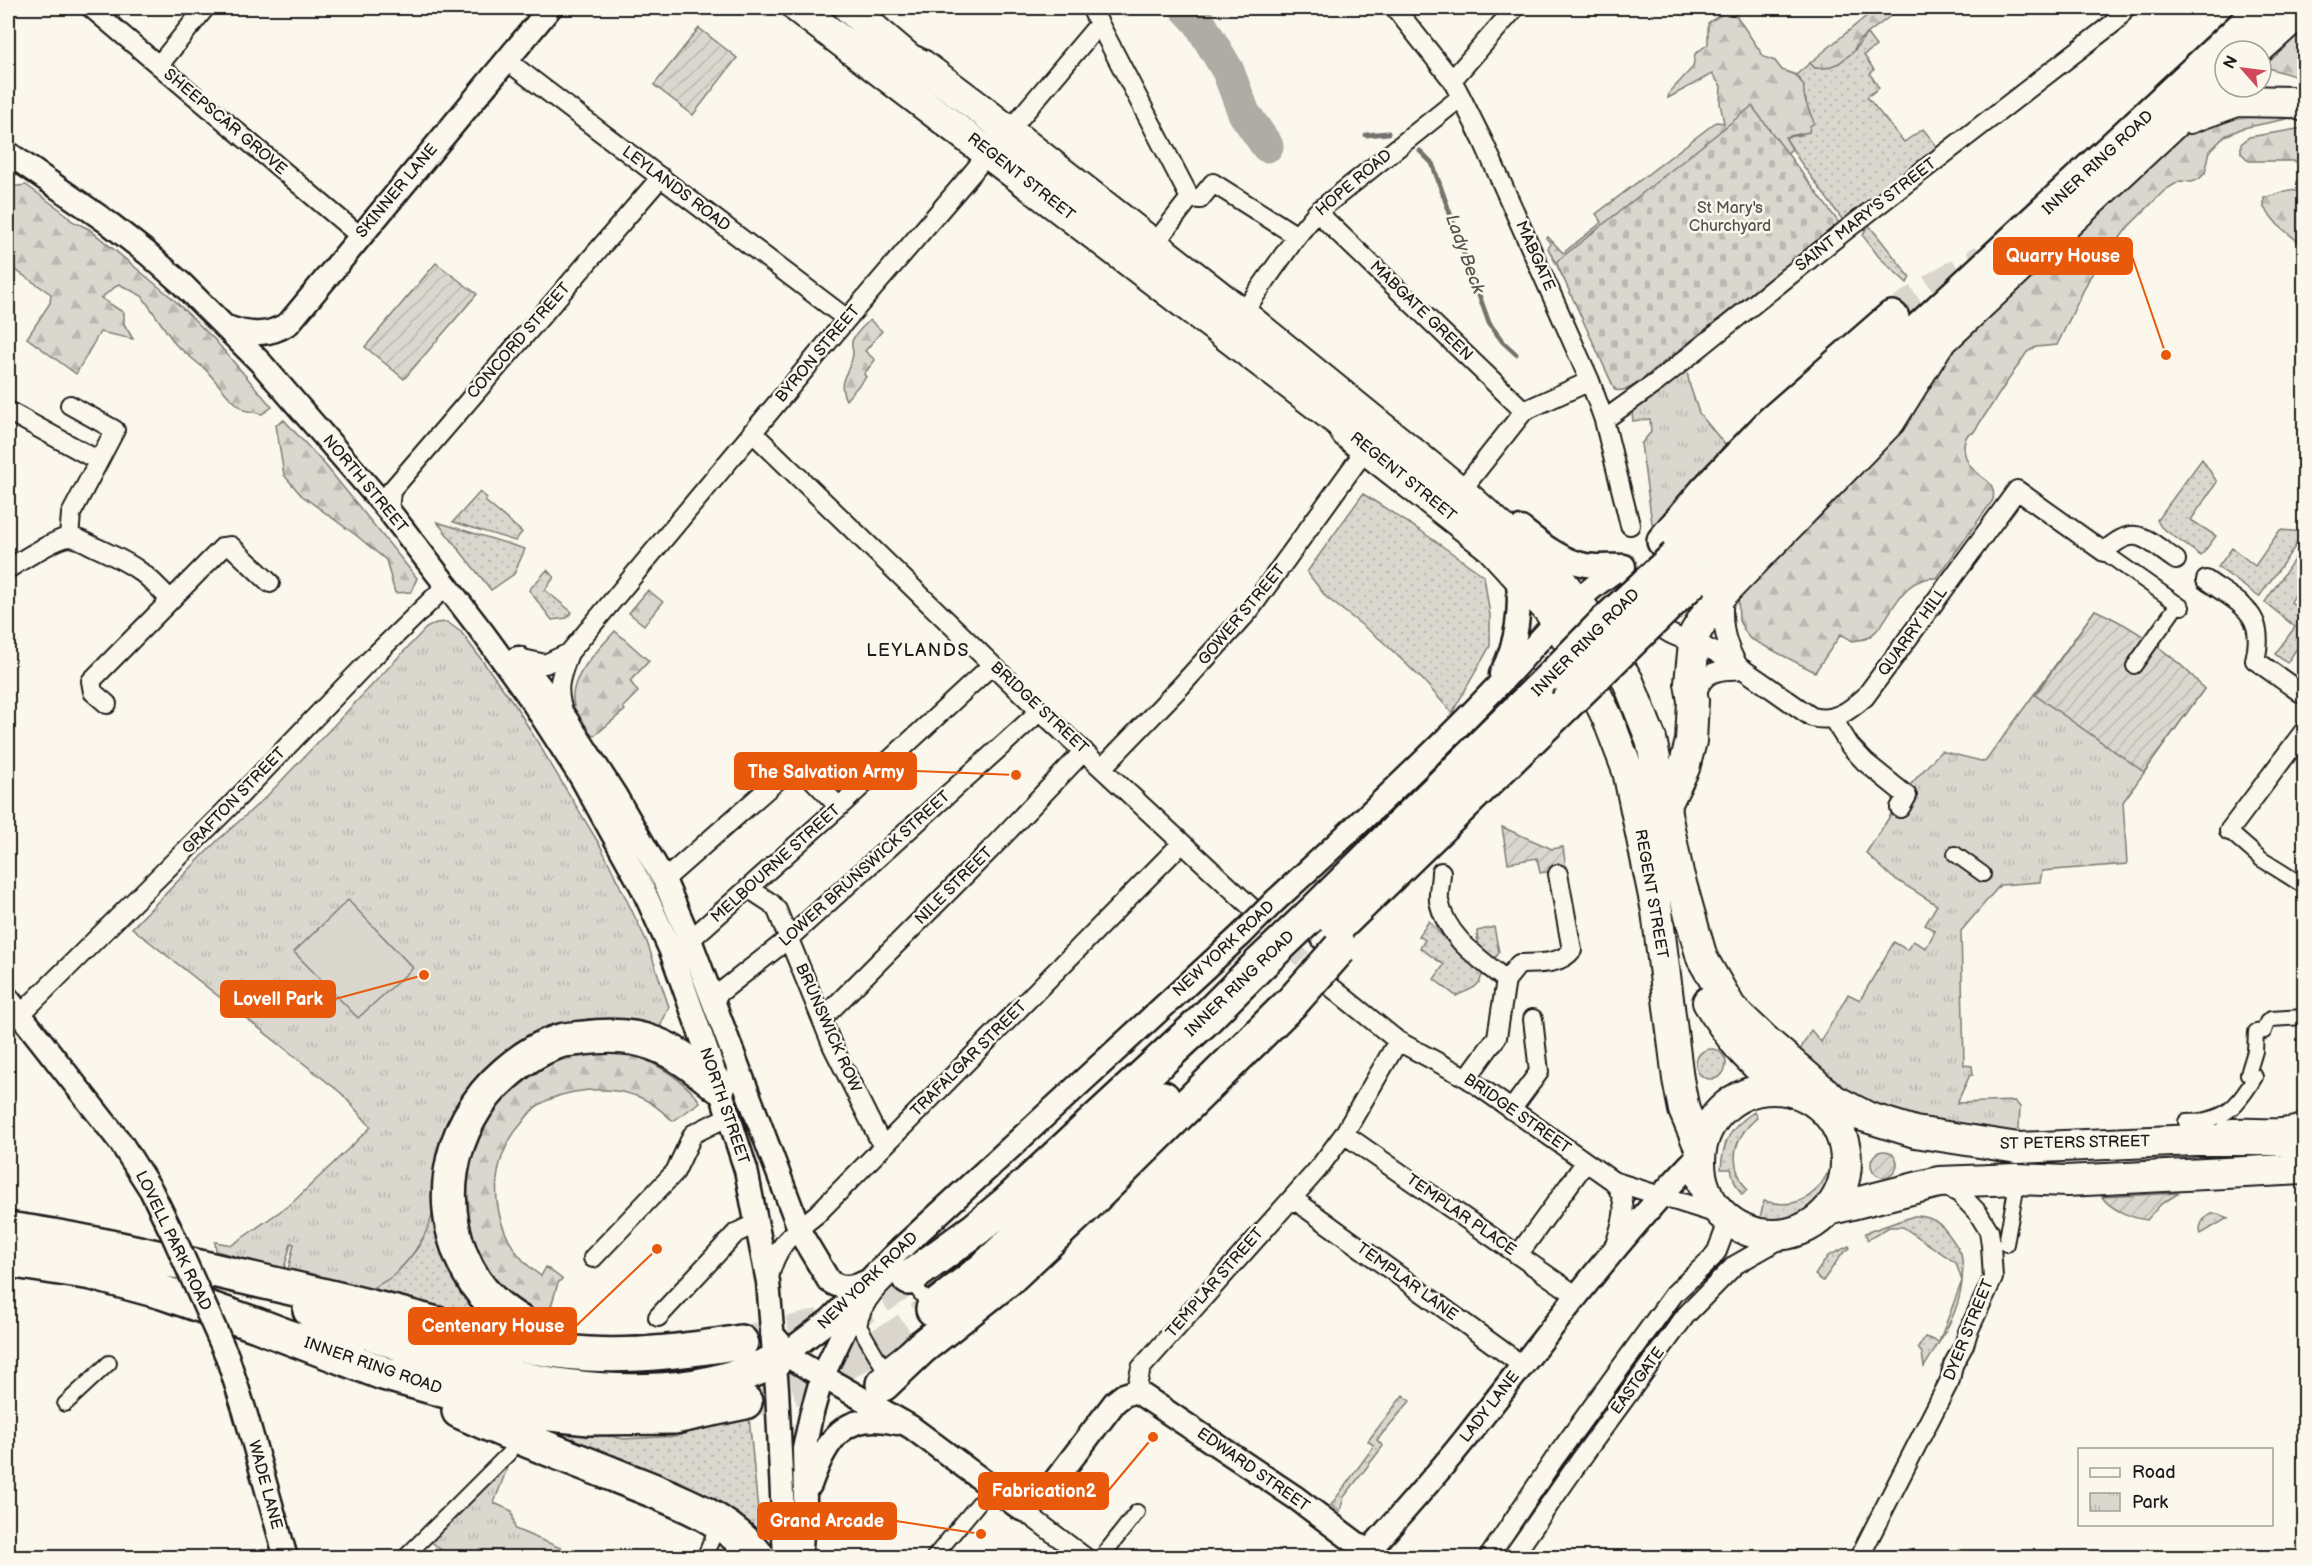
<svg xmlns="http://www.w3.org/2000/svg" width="2312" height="1565" font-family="'Balsamiq Sans',sans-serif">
<defs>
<pattern id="grass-dots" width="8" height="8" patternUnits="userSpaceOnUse" patternTransform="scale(1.5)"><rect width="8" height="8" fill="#dad7ce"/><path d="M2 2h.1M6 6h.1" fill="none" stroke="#bab8b0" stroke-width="1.8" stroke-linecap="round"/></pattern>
<pattern id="forest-firs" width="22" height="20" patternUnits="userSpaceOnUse" patternTransform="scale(1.5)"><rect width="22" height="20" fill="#dad7ce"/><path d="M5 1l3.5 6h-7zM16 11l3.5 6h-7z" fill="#bab8b0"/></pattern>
<pattern id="cemetery-stones" width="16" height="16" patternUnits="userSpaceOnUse" patternTransform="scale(1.5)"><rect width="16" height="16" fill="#dad7ce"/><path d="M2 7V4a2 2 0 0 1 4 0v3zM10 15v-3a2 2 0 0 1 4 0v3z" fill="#bab8b0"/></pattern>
<pattern id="park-tufts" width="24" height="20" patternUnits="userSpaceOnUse" patternTransform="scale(1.5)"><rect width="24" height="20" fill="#dad7ce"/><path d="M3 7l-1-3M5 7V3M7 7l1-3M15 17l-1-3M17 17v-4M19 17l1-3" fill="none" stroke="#bab8b0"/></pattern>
<pattern id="garden-furrows" width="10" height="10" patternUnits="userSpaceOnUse" patternTransform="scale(1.5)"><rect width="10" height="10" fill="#dad7ce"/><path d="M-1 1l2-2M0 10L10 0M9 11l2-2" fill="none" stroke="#bab8b0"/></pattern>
</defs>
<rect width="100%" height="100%" fill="#fbf7ec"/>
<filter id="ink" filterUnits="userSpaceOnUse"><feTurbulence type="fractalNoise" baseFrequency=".0167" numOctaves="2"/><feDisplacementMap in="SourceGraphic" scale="12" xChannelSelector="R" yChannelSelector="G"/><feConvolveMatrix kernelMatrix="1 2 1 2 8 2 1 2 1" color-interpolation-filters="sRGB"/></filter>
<g filter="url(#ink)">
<path fill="url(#grass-dots)" stroke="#7b7a75" stroke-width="1.5" d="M1867,34L1876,46L1864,55L1874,70L1870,74L1879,88L1867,97L1904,142L1923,129L1940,150L1844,222L1799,160L1785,137L1801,135L1806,100L1803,95L1800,78L1796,75L1810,63L1815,68C1827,68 1842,61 1852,53C1858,48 1860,40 1867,34Z
M1868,224L1910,277L1907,283L1879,257L1863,236Z
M2202,459L2217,482L2191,520L2216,536L2201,556L2161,527L2157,520Z
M480,492L487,498L485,501L522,532L515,541L453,522Z
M1363,494L1421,531L1484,576L1490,616V646L1452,713L1423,680L1381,640L1326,597L1307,572Z
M437,522L525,549L514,574L491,590Z
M2280,530L2304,532V534L2259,597L2218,567L2232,548L2255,566Z
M2304,545V579L2291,602L2304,614V638L2287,663L2275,654L2295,627L2265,602Z
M547,570L554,577L545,590L572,612L567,618L552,620L529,590Z
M1429,921L1457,952L1482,973C1481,989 1467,990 1456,996L1434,979L1444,965L1420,948L1425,940L1419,936Z
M1494,927L1499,952L1496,957H1490L1478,948L1477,931Z
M1696 1064a15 15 0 1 1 30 0a15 15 0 1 1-30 0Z
M1754,1112L1757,1118C1732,1139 1728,1163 1747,1190L1742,1195L1735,1183L1731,1169H1721C1723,1140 1730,1128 1754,1112Z
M1827,1174L1833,1178C1822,1209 1793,1225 1760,1218L1764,1201C1792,1209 1814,1200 1827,1174Z
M434,1208L438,1229L484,1313L477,1320L367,1291L394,1275L420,1245Z
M2211,1214H2218L2228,1218L2201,1234C2198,1226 2203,1218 2211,1214Z
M1914,1216C1937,1215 1946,1230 1958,1248L1957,1250L1961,1253C1969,1297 1947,1331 1924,1367L1922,1353L1918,1348L1925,1337L1939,1342L1962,1281L1956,1263L1903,1227H1889L1868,1240L1865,1233Z
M1849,1246L1850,1248L1841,1255L1823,1281L1815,1275L1828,1256Z
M1403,1395L1410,1401L1377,1440L1383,1446L1344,1497L1340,1512L1331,1505L1374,1446L1368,1441Z
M749,1417L760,1531L756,1532L535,1426L572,1428L624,1439L677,1436Z"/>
<path fill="url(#forest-firs)" stroke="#7b7a75" stroke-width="1.5" d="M1731,8L1764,57L1775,61L1782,70L1796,75L1804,86C1802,98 1810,111 1814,123L1810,126L1809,132L1785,137L1792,149L1583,316L1548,248L1551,244L1546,238L1548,237L1563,253L1602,222L1596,214L1716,122L1724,123L1720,103L1721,86L1712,74L1668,98L1669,93L1693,67L1695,54L1708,44V23Z
M1876,8H1892L1893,14L1858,41L1853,52L1839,63L1826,68H1815L1810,63Z
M2304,19V79L2265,67L2261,64Z
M2218,111L2296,117L2243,128L2225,136L2210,151L2205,173L2199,179L2192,182L2180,181L2165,190L2129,226L2090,277L2057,345L2036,347L2027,352L1973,433L1968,434C1960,447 1965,463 1977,473C1987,482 1996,483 1993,500L1937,578C1896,576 1893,624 1867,638C1863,640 1857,640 1852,641L1841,634L1815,672L1749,638L1739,621L1738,593L1924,378L2170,130Z
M2304,128V164L2293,161H2249L2241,153V144L2249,137Z
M26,185L62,211L72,221L89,229L171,297L214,339L272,407L262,414L244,410L229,397L206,370L176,345L142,296L119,284L101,298L124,313V324L133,339L100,332L76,374L27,338L50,303L51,294L8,265V191L10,187Z
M2289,190L2304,192V236L2300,243L2278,225L2264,208V198Z
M870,320L882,331L865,351L875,360L864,374L866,377L846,400C835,378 852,372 853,353C853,348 850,344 853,339C857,332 864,326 870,320Z
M284,420L326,466L417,578L411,592L395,593L386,560L357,536L301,495L284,475L276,425Z
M648,590L663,602L644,625L629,613Z
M615,631L649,661L630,681L638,692L623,707L625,710L594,736C549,696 585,665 615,631Z
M593,1046L623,1047L650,1055L648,1061C668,1071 687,1083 700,1102L673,1121C663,1112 652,1102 639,1097C608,1085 565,1088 537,1106C531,1110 526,1118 522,1123C481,1168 491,1242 541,1276L546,1267L562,1279L558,1283L546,1323L559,1326L558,1330C516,1323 490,1302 472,1264C442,1198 459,1125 514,1078C537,1058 564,1052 593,1046Z"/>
<path fill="url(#cemetery-stones)" stroke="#7b7a75" stroke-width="1.5" d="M1752,106L1840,224L1651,372C1641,380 1628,393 1615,390L1556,262Z"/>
<path fill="url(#park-tufts)" stroke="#7b7a75" stroke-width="1.5" d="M1686,367L1690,386L1699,413L1727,447L1653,530L1641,444L1651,432L1650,419L1633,421L1632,412Z
M2095,610L2204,689L2123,802L2127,864L2042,871L2040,882L2000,885L1961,931L1964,1065L1972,1066L1973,1075H1970L1957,1103L2015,1101L2020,1107L2018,1148L1915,1132L1792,1065L1811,1030L1821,1042L1848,994L1860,1000L1894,942L1907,950L1913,941L1926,948L1935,931L1925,925L1937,905L1892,877L1866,853L1911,784L1941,751L1985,762Z
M447,622L461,632L515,705L601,847L647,942L669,1007L658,1031C636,1026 613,1020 591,1019C584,1019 576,1022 569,1024C516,1037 469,1074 447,1125C436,1150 436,1178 434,1205C431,1231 413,1257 394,1275C387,1281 376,1286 367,1291L288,1270L294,1244L291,1243L284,1269L216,1251L215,1242L232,1245L292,1203L371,1127L341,1093L132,928L217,841L266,797L426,628L436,623Z
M509,1453L507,1468L494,1503L512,1511L515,1529L582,1557H449L425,1536Z"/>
<path fill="url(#garden-furrows)" stroke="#7b7a75" stroke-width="1.5" d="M699,28L737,58L693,115L654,85Z
M436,263L477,294L404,379L365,347Z
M2095,610C2131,625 2180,659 2204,689L2144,772L2035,695Z
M1502,827L1552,849L1563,847L1566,869L1540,873L1537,858L1508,863Z
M1871 1164a13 13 0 1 1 26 0a13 13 0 1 1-26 0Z
M2179,1193L2161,1204L2147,1220C2132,1218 2111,1210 2102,1197Z"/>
<path fill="#dad7ce" stroke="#7b7a75" stroke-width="1.5" d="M348,900L413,968L358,1018L294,952Z"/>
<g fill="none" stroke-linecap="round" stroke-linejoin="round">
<path stroke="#74726e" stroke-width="5" d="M1366,135L1388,133
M1420,151L1432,163L1489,323L1503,342L1516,354"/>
<path stroke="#afaca5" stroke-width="33" d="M1186,8L1199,22L1228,71L1244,113L1267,146"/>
<path stroke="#dad6cd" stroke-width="18" stroke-dasharray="18 9" stroke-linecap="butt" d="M1252,908L1321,978"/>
<path stroke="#dad6cd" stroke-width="33" stroke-dasharray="33 16" stroke-linecap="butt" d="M1892,318L1936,288L1984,260
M741,1342C784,1334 831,1327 870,1304C883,1296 896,1287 909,1278
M745,1402L807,1385L899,1334L933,1309"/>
<g stroke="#1c1c1c" stroke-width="18">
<path id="pedestrian" d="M2104,552L2182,607
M2134,666L2178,604
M2229,831L2261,859L2304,886
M1955,854L1983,874
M2224,1127C2249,1123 2280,1131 2304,1121
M2205,1130L2191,1128L2186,1122C2224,1121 2236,1109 2255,1077L2248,1074L2255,1051L2256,1032L2264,1031L2267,1022L2271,1019L2304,1017
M2006,1244L2016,1189
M901,1268L942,1321L883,1367L859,1326C863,1302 883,1283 901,1268Z
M65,1404L109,1363
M404,1558L509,1453
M704,1558L713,1537
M933,1558L992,1487
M1101,1558L1137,1512"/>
</g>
<g stroke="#1c1c1c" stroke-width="22">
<path id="minor" d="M91,8L360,236
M1091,8L1190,198
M1395,8L1452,80L1461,97L1483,141L1590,381L1604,420L1630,525
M506,60L847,319
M159,65L205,8
M1452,80L1515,8
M1009,131L1099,24
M1190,198L1200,199L1213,183L1297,236
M1317,212L1524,411
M1149,251L1190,198
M1242,314L1297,236L1317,212L1461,97
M8,411L97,460
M1604,420L1657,382L1846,230L2116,21L2125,8
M752,432L1040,711L1251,907
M1468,498L1466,490L1468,482L1524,411L1590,381
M389,511L391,491L661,177
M69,537L71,514L115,430L70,405
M1623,566C1630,581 1639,607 1651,619C1669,639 1693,640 1715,652C1749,671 1780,696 1812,717C1834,723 1849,711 1865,697L2017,490L2104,552C2136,522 2145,539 2176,560
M8,569C19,562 57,538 69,537C77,537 89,544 95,547C130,563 145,571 170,600
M2206,580C2240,604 2267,613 2255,660L2304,695
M1724,594C1721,622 1724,643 1739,667
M514,657L545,664L569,653
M1694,699C1699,686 1704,673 1720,671C1727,669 1733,671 1740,669
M107,704L93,692L91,681L223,547L231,546L270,583
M564,714C555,688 560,678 569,653L847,319L973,172L981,162L984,142
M1833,719L1850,746L1865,762L1907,796L1900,808
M1102,768L1181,686L1249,611L1366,449
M2229,831L2304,731
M1441,872C1441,881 1438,892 1439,901C1446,937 1480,959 1506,980
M664,880L797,763L839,807
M748,888L771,903L777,910L833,1047L882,1145
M690,940L839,807L992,665
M1325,982L1398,1041L1467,1078L1613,1181L1724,1216
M713,998L788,939L1040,711
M21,1014L229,807L370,660L446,586
M822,1019L989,851L1084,751
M1467,1078L1497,1037L1506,980L1519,964C1537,963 1561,965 1572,950L1558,874
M1511,1110L1539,1072L1533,1019
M1344,1134L1577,1296
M1613,1181C1632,1205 1621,1223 1614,1249
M1292,1198L1522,1365
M1518,1255L1585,1163
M593,1258L675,1172L693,1134L729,1116
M768,1281C776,1245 789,1236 817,1214L1182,843
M658,1317L736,1233L757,1223
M1136,1391L1141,1368L1318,1169L1344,1134L1398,1041
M1021,1509L1086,1558
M1488,1558L1553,1461L1674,1294L1712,1258L1717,1251L1729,1220
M1512,1558L1588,1449L1686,1315L1735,1265L1791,1233
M1859,1558L1950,1380L1953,1365L1964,1345L1968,1332L1993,1278L1991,1245L1989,1231L1978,1213L1959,1193L1940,1183"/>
</g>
<g stroke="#1c1c1c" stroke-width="27">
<path id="tertiary" d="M8,153L110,224L147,253L182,284L260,362L389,511L483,633L528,695L581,777L642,887L671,951L719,1086L746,1170L768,1282L777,1389L785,1558
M226,327C249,335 268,337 289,323L550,8
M1521,528C1540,543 1562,561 1586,565C1598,567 1612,565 1624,566
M518,658L566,719L615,795L664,880L690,940L802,1236L829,1281C842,1290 853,1288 868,1281
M1501,674C1517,644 1522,608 1517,575
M1276,900C1348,834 1419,768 1486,698C1531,653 1568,599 1623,566
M8,999L121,1143L151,1190L173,1235
M772,1334L796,1361L911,1427L1021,1509L1041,1499L1115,1402L1124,1395L1136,1391L1296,1498L1368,1552C1402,1513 1437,1475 1469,1434C1544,1339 1616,1240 1701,1153
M227,1356L245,1412L286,1558
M776,1361L831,1319L893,1256L1241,935
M810,1485C826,1440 844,1410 897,1423
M800,1558L805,1501L804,1449L811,1416L822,1377L858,1301"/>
</g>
<g stroke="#1c1c1c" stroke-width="34">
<path id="trunk" d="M798,8L1341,423L1346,432L1366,449L1491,547L1547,608L1557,621L1583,667L1608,719L1628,771L1657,911L1678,1079L1684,1110L1701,1150
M849,8L909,59L922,65L979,108L1242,314L1468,498L1559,579L1586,613L1628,681L1651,739L1678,873L1702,958L1731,1008L1767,1042L1834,1100L1867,1117
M2256,51L2304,8
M2189,118L2237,101L2293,102L2304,106
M1665,807L1684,768L1691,741L1693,701L1690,683L1695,633L1713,603L1890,421L1938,344L2174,123L2225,79
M1708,1002C1731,1039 1755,1072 1794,1091
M1700 1162a73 73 0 1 1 146 0a73 73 0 1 1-146 0Z
M1850,1112L1915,1132L2018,1148L2195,1140H2304
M1828,1210L1939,1182L2017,1179L2066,1181L2304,1169"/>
</g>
<g stroke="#1c1c1c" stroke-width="38">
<path id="motorway" d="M1664,541L1705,493L1773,422L1892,318
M1676,557L2264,8
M1693,580L1930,352
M1309,917L1556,673
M1328,936L1564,706
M8,1229C83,1239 156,1257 230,1274C278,1285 327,1296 375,1308C446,1325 515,1349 588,1354C640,1357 690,1350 741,1342
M8,1260L92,1273L162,1292L257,1325L383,1373L484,1402L541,1413L589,1418L674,1417L745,1402
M909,1278L976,1229L1006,1204L1201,1023L1261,963
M933,1309L985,1268L1163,1098
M310,1310C434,1357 561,1407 696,1386C722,1382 750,1372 774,1362
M555,1340C524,1327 494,1310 475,1282C431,1214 445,1125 506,1073C522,1059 540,1047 560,1041C567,1039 576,1039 583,1038C606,1035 633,1035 655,1044C679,1053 699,1070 719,1086
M883,1384L922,1347L1008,1279L1077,1214L1294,1000
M459,1411C511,1435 564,1455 617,1476C668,1497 724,1514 759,1558"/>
</g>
<use href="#pedestrian" stroke="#fbf7ec" stroke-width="14"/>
<use href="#minor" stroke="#fbf7ec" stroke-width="18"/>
<use href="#tertiary" stroke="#fbf7ec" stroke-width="22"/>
<use href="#trunk" stroke="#fbf7ec" stroke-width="30"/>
<use href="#motorway" stroke="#fbf7ec" stroke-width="33"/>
<g stroke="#1c1c1c" stroke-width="27" stroke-linecap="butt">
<path id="tertiary-bridge" d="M1241,935L1276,900
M173,1235L227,1356"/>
</g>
<g stroke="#1c1c1c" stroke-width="38" stroke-linecap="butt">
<path id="motorway-bridge" d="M1556,673L1607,621L1676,557
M1564,706L1693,580
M1261,963L1309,917
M1294,1000L1340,948"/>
</g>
<use href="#tertiary-bridge" stroke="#fbf7ec" stroke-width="22"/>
<use href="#motorway-bridge" stroke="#fbf7ec" stroke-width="33"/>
</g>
</g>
<g text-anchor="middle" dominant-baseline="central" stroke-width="5" stroke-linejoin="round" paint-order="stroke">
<g font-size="16" fill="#1c1c1c" stroke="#fbf7ec">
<text transform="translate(225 122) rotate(40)">SHEEPSCAR GROVE</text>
<text transform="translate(2098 163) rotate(-43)">INNER RING ROAD</text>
<text transform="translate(1021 177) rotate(38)">REGENT STREET</text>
<text transform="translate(1354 183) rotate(-40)">HOPE ROAD</text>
<text transform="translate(676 189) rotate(37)">LEYLANDS ROAD</text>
<text transform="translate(397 191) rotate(-50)">SKINNER LANE</text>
<text transform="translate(1866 215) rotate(-38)">SAINT MARY'S STREET</text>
<text transform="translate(1535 256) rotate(66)">MABGATE</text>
<text transform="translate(1421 311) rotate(44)">MABGATE GREEN</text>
<text transform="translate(519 341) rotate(-49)">CONCORD STREET</text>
<text transform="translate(818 354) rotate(-50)">BYRON STREET</text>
<text transform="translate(1403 477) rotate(39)">REGENT STREET</text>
<text transform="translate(365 484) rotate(50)">NORTH STREET</text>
<text transform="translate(1242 615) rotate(-50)">GOWER STREET</text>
<text transform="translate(1913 632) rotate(-54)">QUARRY HILL</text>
<text transform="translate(1586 643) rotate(-45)">INNER RING ROAD</text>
<text transform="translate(1039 708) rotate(43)">BRIDGE STREET</text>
<text transform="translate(234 801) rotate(-46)">GRAFTON STREET</text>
<text transform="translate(776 864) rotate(-42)">MELBOURNE STREET</text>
<text transform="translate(865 869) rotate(-42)">LOWER BRUNSWICK STREET</text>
<text transform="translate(954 886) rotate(-45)">NILE STREET</text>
<text transform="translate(1651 894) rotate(80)">REGENT STREET</text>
<text transform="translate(1224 949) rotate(-43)">NEW YORK ROAD</text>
<text transform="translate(1240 984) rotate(-44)">INNER RING ROAD</text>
<text transform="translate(828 1028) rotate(66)">BRUNSWICK ROW</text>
<text transform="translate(969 1059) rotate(-45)">TRAFALGAR STREET</text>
<text transform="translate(724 1106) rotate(71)">NORTH STREET</text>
<text transform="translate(1517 1114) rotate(35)">BRIDGE STREET</text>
<text transform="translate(2075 1143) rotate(-1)">ST PETERS STREET</text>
<text transform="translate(1461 1215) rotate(35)">TEMPLAR PLACE</text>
<text transform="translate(173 1241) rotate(64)">LOVELL PARK ROAD</text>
<text transform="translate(868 1281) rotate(-44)">NEW YORK ROAD</text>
<text transform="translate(1407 1282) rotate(36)">TEMPLAR LANE</text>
<text transform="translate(1215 1283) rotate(-49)">TEMPLAR STREET</text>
<text transform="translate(1969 1330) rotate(-68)">DYER STREET</text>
<text transform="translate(373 1366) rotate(19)">INNER RING ROAD</text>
<text transform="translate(1638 1381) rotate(-54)">EASTGATE</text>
<text transform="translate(1490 1407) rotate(-52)">LADY LANE</text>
<text transform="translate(1253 1470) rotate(35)">EDWARD STREET</text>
<text transform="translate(265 1485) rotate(75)">WADE LANE</text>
</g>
<g font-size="16" fill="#555451" stroke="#fbf7ec">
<text x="1730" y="208">St Mary's<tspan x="1730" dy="18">Churchyard</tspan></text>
</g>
<g font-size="18" font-style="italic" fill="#575653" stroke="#fbf7ec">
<text transform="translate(1465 254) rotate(70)">Lady Beck</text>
</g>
<g font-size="18" letter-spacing="1.5" fill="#1c1c1c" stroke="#fbf7ec">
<text x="918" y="650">LEYLANDS</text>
</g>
</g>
<path fill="none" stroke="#e8590c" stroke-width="2" d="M2166 355L2132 256M1016 775L916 771M424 975L335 999M657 1249L576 1326M1153 1437L1108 1491M981 1534L896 1521"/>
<g fill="#e8590c" stroke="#fbf7ec" stroke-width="2">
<circle cx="2166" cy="355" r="6"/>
<circle cx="1016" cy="775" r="6"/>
<circle cx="424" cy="975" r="6"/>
<circle cx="657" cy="1249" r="6"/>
<circle cx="1153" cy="1437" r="6"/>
<circle cx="981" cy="1534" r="6"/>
</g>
<g fill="#e8590c" stroke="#e8590c" stroke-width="2">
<rect x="1994" y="238" width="138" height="36" rx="6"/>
<rect x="735" y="753" width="181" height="36" rx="6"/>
<rect x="221" y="981" width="114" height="36" rx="6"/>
<rect x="409" y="1308" width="167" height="36" rx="6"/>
<rect x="979" y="1473" width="129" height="36" rx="6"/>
<rect x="758" y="1503" width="138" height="36" rx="6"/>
</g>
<g font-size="18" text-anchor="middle" font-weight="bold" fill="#fff">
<text x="2063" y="262">Quarry House</text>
<text x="826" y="778">The Salvation Army</text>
<text x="278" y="1005">Lovell Park</text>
<text x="493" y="1332">Centenary House</text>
<text x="1044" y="1497">Fabrication2</text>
<text x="827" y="1527">Grand Arcade</text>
</g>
<rect width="2312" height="1565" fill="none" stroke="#fbf7ec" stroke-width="30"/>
<rect x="15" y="15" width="2282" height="1535" fill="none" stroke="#1c1c1c" stroke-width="2" filter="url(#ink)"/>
<rect x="2078" y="1448" width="195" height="78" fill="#fbf7ec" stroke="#a29f99" stroke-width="1.5"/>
<rect x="2090" y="1468" width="30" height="9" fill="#fbf7ec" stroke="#a29f99" stroke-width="1.5"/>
<text x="2132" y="1478" font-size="18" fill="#1c1c1c">Road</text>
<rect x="2090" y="1493" width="30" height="18" fill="url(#park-tufts)" stroke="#a29f99" stroke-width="1.5"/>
<text x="2132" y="1508" font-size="18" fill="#1c1c1c">Park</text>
<g transform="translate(2243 69) rotate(298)"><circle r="28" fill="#fbf7ec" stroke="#a29f99" stroke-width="1.5"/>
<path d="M0-4.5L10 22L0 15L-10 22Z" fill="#d1495b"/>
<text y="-9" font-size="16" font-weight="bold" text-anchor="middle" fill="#1c1c1c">N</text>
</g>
</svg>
